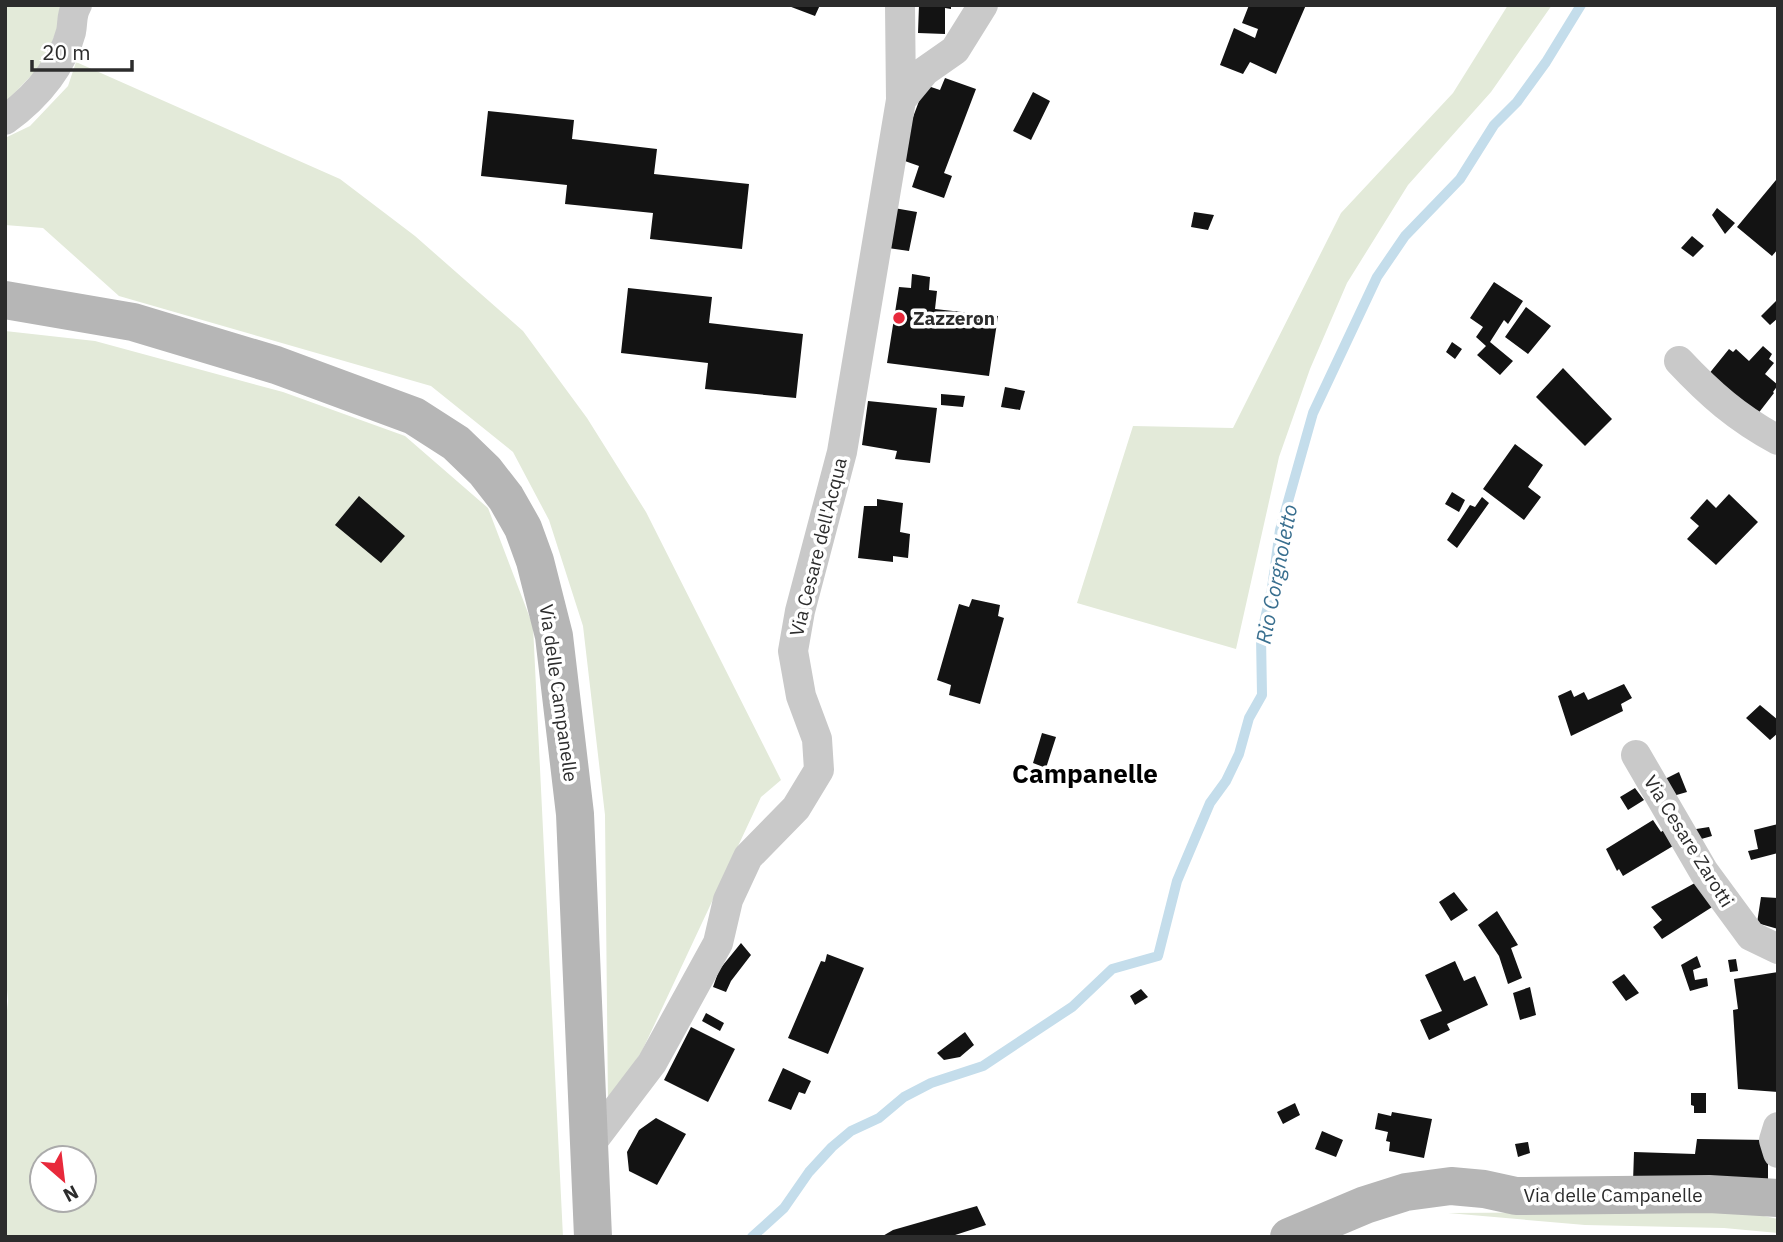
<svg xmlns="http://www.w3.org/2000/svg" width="1783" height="1242" font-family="'IBM Plex Sans',sans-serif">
<rect width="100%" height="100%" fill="#fff"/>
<path fill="#e3ead9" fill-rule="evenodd" d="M5,5H66L45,61L5,103Z
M1508,5H1552L1491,92L1408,185L1347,283L1310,369L1279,457L1236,649L1077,603L1133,426L1233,428L1341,213L1453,93Z
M76,62L340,179L415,236L523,331L587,418L646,512L781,780L761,797L642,1051L608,1103L605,815L583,626L549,520L513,452L431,386L119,296L43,228L5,225V138L30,126L68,86Z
M5,331L95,341L283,392L405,436L488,508L533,626L563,1237H5V1029L8,1001L5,966ZM42,1158H84V1200H42Z
M1739,1211L1778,1219V1233L1724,1228L1585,1225L1448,1213Z"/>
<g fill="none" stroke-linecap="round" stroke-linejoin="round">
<path stroke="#c4ddeb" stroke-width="10" d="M752,1237L784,1208L809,1172L832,1147L851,1131L879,1118L904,1097L931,1083L983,1066L1072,1007L1112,969L1158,956L1177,881L1210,803L1226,781L1239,754L1249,718L1262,695L1261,636L1272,588L1280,530L1313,413L1377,277L1405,236L1460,179L1494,125L1517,102L1546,62L1581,5"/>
</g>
<path fill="#131313" d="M786,5H820L815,16Z
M919,5H951V9L945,8V34L918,33Z
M1249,5H1306L1276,74L1250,62L1243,74L1220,65L1234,28L1255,38L1258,29L1242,23Z
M945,78L976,89L944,173L952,176L944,198L912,187L919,166L902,160L906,136L925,85L940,90Z
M1033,92L1050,101L1031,140L1013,131Z
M488,111L574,120L572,139L657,149L654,174L749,184L742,249L650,239L653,213L565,204L567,185L481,176Z
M1776,180L1778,249L1772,256L1737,227Z
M894,208L917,212L909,251L888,248Z
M1717,208L1735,223L1725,234L1712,215Z
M1194,212L1214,215L1208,230L1191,227Z
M1692,236L1704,246L1693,257L1681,248Z
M912,274L930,277L929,290L937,291L935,309L998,316L989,376L887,363L899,287L911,288Z
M1494,282L1523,301L1508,324L1504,320L1490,342L1513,361L1500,375L1477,355L1486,346L1476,337L1483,327L1470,318Z
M628,288L712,297L709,323L803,334L796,398L705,389L708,363L621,353Z
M1778,299V318L1770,325L1761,316Z
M1526,307L1551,326L1528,354L1505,337Z
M1452,342L1462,349L1455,359L1446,352Z
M1763,346L1772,354L1769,359L1774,363L1765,374L1778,385L1773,392L1774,393L1757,415L1708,375L1729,349L1733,352L1736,349L1749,361Z
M1563,368L1612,419L1585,446L1536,397Z
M1005,387L1025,391L1020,410L1001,407Z
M941,394L965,396L963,407L941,405Z
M868,401L937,408L930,463L895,459L897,451L862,445Z
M1515,444L1543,465L1528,487L1541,497L1524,520L1483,489Z
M1452,492L1465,500L1459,512L1445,504Z
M1729,494L1758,522L1716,565L1687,539L1699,526L1690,518L1707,499L1716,508Z
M359,496L405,536L381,563L335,525Z
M1482,497L1489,503L1457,548L1447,540L1470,505L1475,507Z
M877,499L903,503L900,532L910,534L908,558L893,556V562L858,558L864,506H877Z
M972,599L1000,605L998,616L1004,618L980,704L949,695L951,685L937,680L959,604L969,607Z
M1624,684L1632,698L1621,704L1623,711L1571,736L1558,696L1571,690L1574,697L1584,692L1588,700Z
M1760,705L1778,720V733L1770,740L1746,718Z
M1042,733L1056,737L1046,768L1033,763Z
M1679,772L1687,792L1673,796L1663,780Z
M1635,788L1644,800L1628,810L1620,797Z
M1653,820L1661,832L1672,824L1683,840L1623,876L1619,869L1617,871L1606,849Z
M1778,824V853L1751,860L1748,851L1758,849L1754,830Z
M1709,827L1712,836L1694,841L1690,830Z
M1704,878L1720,902L1662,939L1653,927L1662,920L1651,907Z
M1454,892L1468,910L1451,921L1439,902Z
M1761,897L1778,898V929L1757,923Z
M1497,911L1518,945L1511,948L1522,978L1508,984L1499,956L1478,925Z
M741,943L751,955L731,981L726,992L713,987L719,970Z
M827,954L864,968L828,1054L788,1038L821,961L825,962Z
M1697,956L1701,967L1693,970L1695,980L1707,978L1708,986L1690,991L1681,965Z
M1736,959L1738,971L1730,972L1728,960Z
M1455,961L1464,981L1475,976L1488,1005L1447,1024L1450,1030L1429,1040L1420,1020L1442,1011L1425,975Z
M1778,972V1092L1738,1089L1733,1010L1738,1009L1734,979Z
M1624,974L1639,993L1626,1001L1612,982Z
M1530,987L1536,1015L1520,1020L1513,993Z
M1141,989L1148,997L1135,1005L1130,996Z
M706,1013L724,1023L720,1031L702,1021Z
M691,1027L735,1049L708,1102L664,1080Z
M965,1032L974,1045L960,1057L944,1060L937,1053Z
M783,1068L811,1081L805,1094L799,1092L791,1110L768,1101Z
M1691,1093H1706V1113H1694V1106L1691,1105Z
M1295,1103L1300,1115L1283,1124L1277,1112Z
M1392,1112L1432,1119L1424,1158L1389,1151L1390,1142L1386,1141L1388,1132L1375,1129L1378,1113L1391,1116Z
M656,1118L686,1134L657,1185L629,1171L627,1152L639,1130Z
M1322,1131L1343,1140L1336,1157L1315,1149Z
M1697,1139L1768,1140V1184L1633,1182L1634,1152L1695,1154Z
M1528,1142L1530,1153L1518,1157L1515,1144Z
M977,1206L986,1225L949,1237H881L893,1230Z"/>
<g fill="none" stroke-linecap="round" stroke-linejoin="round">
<path stroke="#c9c9c9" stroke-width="30" d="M901,100L925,71L955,50L983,5
M5,120C35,98 61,69 71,32C73,23 71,14 77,5
M1679,361C1710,394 1737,418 1778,440
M1636,755L1704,872L1751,936L1778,949
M1778,1127L1774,1140L1778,1153
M589,1146L652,1063L718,943L728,900L748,857L796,808L819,770L817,739L801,696L793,651L800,611L842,452L901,100L900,5"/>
<path stroke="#b6b6b6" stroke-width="38" d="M5,300L133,322L276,365L414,416L456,443L485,471L506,498L523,528L535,561L554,636L575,814L593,1237
M1289,1237L1365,1205L1406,1192L1451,1186L1484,1189L1516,1196L1709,1194L1778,1198"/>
</g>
<circle fill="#e8293b" stroke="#fff" stroke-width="2.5" cx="899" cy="318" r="7"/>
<g text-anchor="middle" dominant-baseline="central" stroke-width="7" stroke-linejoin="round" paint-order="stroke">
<g font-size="19" font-weight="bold" fill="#2c2c2c" stroke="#fff" text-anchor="start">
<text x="913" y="318">Zazzeron</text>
</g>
<g font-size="19" fill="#2c2c2c" stroke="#fff">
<text transform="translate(818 547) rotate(-76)">Via Cesare dell'Acqua</text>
<text transform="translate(559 693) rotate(82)">Via delle Campanelle</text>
<text transform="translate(1689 841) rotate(58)">Via Cesare Zarotti</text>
<text x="1613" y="1195">Via delle Campanelle</text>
</g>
<g font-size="21" font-style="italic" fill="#396f8f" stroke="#fff">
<text transform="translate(1276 574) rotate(-79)">Rio Corgnoletto</text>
</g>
<g font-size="26" font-weight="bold" fill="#000" stroke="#fff">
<text x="1085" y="773">Campanelle</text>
</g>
</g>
<rect width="1783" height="1242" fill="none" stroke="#2c2c2c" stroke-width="14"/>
<g transform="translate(63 1179) rotate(152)"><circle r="33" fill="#ffffff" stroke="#ababab" stroke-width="2"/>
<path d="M0-5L12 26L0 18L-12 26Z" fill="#e8293b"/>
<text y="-10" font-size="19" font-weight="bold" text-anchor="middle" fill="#2c2c2c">N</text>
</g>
<path d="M32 60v10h100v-10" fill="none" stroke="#2c2c2c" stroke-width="3.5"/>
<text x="42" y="60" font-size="21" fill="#2c2c2c" stroke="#ffffff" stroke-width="5" paint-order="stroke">20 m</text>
</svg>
